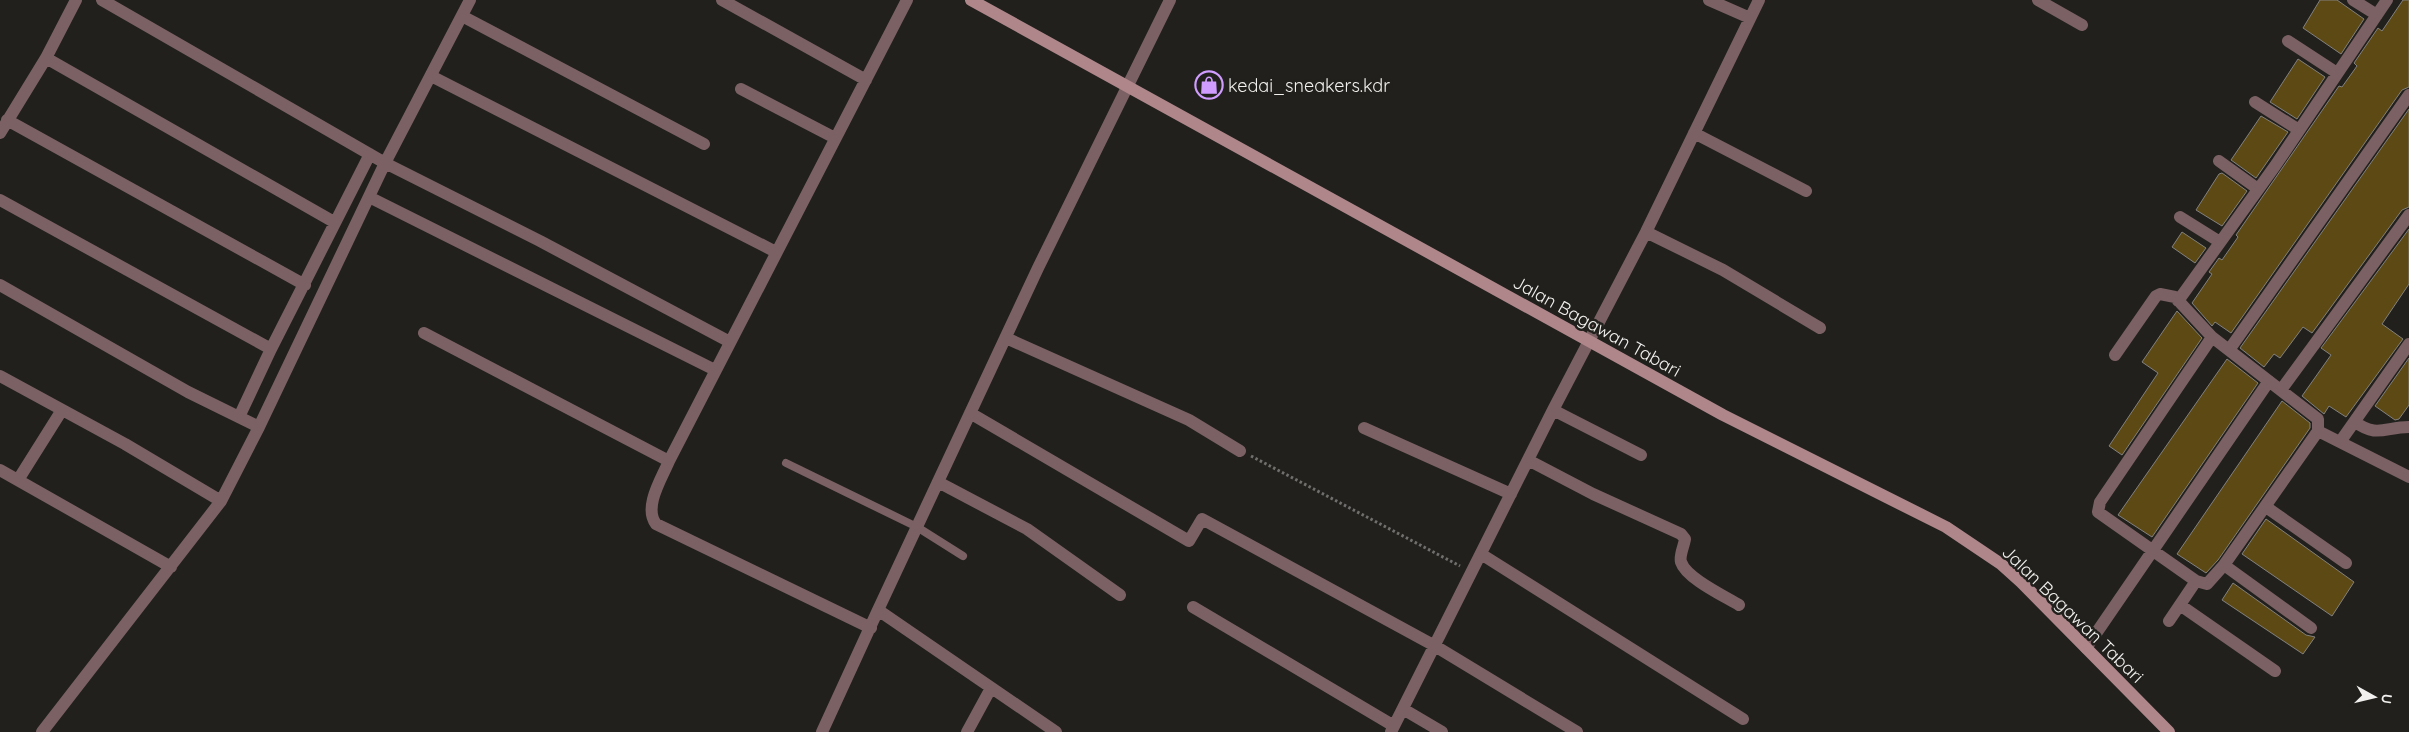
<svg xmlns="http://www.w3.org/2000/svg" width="2409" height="732" font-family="Quicksand,sans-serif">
<rect width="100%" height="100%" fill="#21201d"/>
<path fill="#5d4913" stroke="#83817e" d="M2320,0H2337L2364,19L2341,54L2303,28Z
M2403,0H2409V87L2402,90L2231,333L2215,322L2212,326L2192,303L2212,274L2209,272L2219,258L2222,260L2238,237L2236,235L2339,86L2342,87L2357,66L2354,63L2378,28L2382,31Z
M2298,59L2325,77L2297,119L2270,102Z
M2409,109V207L2402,210L2312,333L2303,327L2280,358L2274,354L2264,367L2240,348Z
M2261,116L2288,132L2256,178L2231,160Z
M2222,173L2247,191L2222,226L2196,210L2219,174Z
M2409,229V284L2382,324L2403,339L2346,417L2329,406L2324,414L2302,396L2331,355L2321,348Z
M2182,232L2206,248L2195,263L2172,247Z
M2177,311L2202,338L2122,455L2109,446L2158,373L2142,362Z
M2409,358V405L2399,419L2395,420L2375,406Z
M2227,359L2258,383L2152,537L2118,515Z
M2282,401L2310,423V428L2218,560L2206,573L2177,554Z
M2266,519L2354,582L2332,616L2242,554Z
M2233,583L2306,635L2315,637L2303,654L2222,600Z"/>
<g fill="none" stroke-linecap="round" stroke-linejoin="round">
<path stroke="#706f6d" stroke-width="3" stroke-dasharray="2.5 2.5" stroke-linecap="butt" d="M1251,456L1460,566"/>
<path stroke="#7b6164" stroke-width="8" d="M786,463L917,527L963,556"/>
<path stroke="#7b6164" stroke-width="12" d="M102,0L385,163L540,241L730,342
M722,0L866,80
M1709,0L1750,18
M2038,0L2082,25
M2353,0L2377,15
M462,16L704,144
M2288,41L2337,73
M46,58L334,222
M431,76L776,252
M741,89L835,138
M2255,102L2299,130
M7,120L305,285
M0,133L46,58L76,0
M1694,133L1806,191
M2219,161L2258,189
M369,197L715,370
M0,200L271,349
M2180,217L2220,242
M1646,232L1723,270L1820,328
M0,285L188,392L259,427
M2178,301L2275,166L2387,0
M424,333L669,461
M1006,338L1189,420L1240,451
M2229,350L2409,95
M2115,355L2156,296L2160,294L2175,297L2212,337L2318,419V431L2224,565L2207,584L2196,581L2098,512L2100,502L2212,337
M0,376L125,444L221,501
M2281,390L2409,215
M1553,410L1641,455
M970,413L1189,541L1202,519L1435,646L1577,732
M239,417L271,349L370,154
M2355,422C2377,438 2385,427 2409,427
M1364,428L1511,494
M2318,431L2409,477
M2340,442L2409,344
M1528,460L1593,494L1681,534L1685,539C1684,546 1679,556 1681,562C1686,578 1724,596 1739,605
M0,470L171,567
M18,480L62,410
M938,482L1027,529L1120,595
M2266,507L2346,563
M1481,554L1743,719
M2224,565L2311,628
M2180,605L2275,671
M1193,607L1394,726
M2169,621L2196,581
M871,628L656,524C643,507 662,478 669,461L907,0
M2086,648L2269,381
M1403,709L1442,732
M42,732L221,501L259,427L385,163L470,0
M822,732L878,610
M967,732L991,688
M1056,732L878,610L1038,268L1170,0
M1391,732L1553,410L1646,232L1759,0"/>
<path stroke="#af868a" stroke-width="12" d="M971,0L1723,415L1946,527L2001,564L2021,582L2169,732"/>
</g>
<defs>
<g id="shop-ring" transform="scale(1.4375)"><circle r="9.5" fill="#21201d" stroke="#d09dff" stroke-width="1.5"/><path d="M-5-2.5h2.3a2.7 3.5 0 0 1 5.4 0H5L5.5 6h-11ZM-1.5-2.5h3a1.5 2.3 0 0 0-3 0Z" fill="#d09dff"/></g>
</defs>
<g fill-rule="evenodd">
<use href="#shop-ring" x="1209" y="85"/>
</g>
<g text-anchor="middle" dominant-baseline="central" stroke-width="5" stroke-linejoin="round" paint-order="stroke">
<g font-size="18" fill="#f1f0ee" stroke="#21201d" text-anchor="start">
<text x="1228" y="85">kedai_sneakers.kdr</text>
</g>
<g font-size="18" fill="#f1f0ee" stroke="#21201d">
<text transform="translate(1597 326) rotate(29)">Jalan Bagawan Tabari</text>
<text transform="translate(2073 614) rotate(44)">Jalan Bagawan Tabari</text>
</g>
</g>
<g transform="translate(2374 697) rotate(98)" stroke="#21201d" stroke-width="4" paint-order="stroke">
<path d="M0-4L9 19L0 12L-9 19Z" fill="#f1f0ee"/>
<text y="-8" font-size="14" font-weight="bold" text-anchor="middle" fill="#f1f0ee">U</text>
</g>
</svg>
